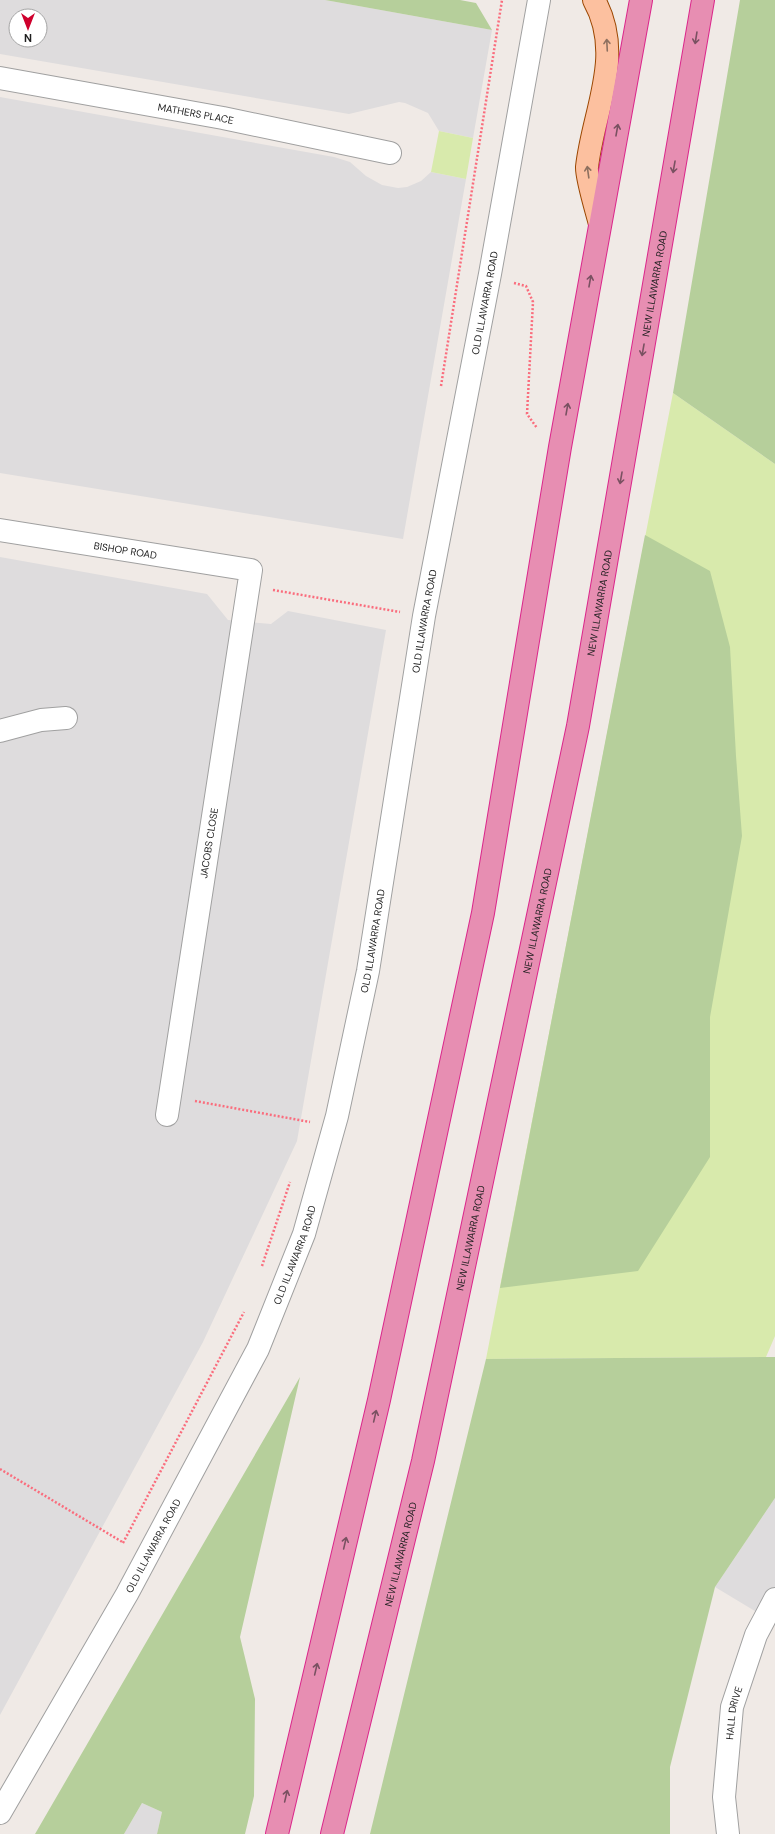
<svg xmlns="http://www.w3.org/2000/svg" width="775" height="1834" font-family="'DM Sans',sans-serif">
<rect width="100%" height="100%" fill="#f0eae6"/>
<path fill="#dedcdd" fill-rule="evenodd" d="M0,0H325L492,30L473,138L439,131L428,113L405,103L399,102L349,114L0,54ZM16,16H40V40H16Z
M0,97L334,157L350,162L366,176L382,185L398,188L407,187L421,181L431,172L466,179L403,539L0,473Z
M0,557L207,594L228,620L271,624L288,611L386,630L297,1141L203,1342L0,1715Z
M775,1498V1623L715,1587Z
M142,1803L162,1812L157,1834H124Z"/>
<path fill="#d8eaac" d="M439,131L473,138L466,179L431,172Z
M673,393L775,464V1336L766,1357L486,1359Z"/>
<path fill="#b6cf9b" d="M325,0H460L476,3L492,30Z
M740,0H775V464L673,393Z
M645,535L710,571L730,647L736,756L742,836L710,1017V1157L638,1271L500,1288Z
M775,1357V1498L715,1587L670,1767V1834H370L486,1359Z
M300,1377L240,1637L255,1699L254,1796L245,1834H157L162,1812L142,1803L124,1834H35Z"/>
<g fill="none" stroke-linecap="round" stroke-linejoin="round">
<g stroke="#a0a0a0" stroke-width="24">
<g id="minor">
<path id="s1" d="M0,78L223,118L390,153"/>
<path id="s2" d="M0,530L251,570L167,1115"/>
<path d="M0,731L41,720L66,718"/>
<path id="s3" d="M0,1813L127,1594L258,1349L304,1234L337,1116L368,971L424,616L490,274L539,0"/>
<path id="s4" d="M728,1834L724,1797L732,1707L756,1635L775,1599"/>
</g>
</g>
<g stroke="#9b4600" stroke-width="24">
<path id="major" d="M594,0C625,55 593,111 587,167C586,177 597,212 600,224"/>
</g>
<g stroke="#db268b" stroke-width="24">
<g id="highway">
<path d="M277,1834L379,1400L483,913L560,447L641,0"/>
<path id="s5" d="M332,1834L423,1461L578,726L703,0"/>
</g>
</g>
<path stroke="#fa6d7d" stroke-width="2.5" stroke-dasharray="2 2" stroke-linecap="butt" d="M514,283L526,286L533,302L527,414L537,428
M441,386L502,0
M273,590L400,612
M195,1101L310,1122
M262,1266L290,1182
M0,1469L124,1543
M123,1543L244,1312"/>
<use href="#minor" stroke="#fff" stroke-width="22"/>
<use href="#major" stroke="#fcc09f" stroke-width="22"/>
<use href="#highway" stroke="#e78eb2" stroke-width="22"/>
</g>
<defs><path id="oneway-shaft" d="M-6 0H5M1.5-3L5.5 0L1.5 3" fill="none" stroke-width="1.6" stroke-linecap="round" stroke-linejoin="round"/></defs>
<g stroke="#795161">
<use href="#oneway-shaft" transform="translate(696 38) rotate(99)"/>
<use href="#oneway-shaft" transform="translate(617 130) rotate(-80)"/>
<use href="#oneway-shaft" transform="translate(674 167) rotate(100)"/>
<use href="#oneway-shaft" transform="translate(590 281) rotate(-80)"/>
<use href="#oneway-shaft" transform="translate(643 350) rotate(100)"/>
<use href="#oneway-shaft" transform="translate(567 409) rotate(-80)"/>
<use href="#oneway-shaft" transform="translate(621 478) rotate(100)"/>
<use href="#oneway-shaft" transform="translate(375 1416) rotate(-77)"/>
<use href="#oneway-shaft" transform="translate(345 1543) rotate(-77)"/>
<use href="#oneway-shaft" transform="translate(316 1669) rotate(-77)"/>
<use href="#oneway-shaft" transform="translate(286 1796) rotate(-77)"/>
</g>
<g stroke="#8e705f">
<use href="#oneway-shaft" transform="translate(607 45) rotate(-93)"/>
<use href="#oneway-shaft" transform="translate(588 172) rotate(-98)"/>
</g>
<g text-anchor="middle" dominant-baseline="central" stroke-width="3" stroke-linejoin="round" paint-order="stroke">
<g font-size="10" fill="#1f1f1f" stroke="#fff">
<text stroke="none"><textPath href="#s1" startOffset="199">MATHERS PLACE</textPath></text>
<text stroke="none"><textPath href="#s5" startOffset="1584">NEW ILLAWARRA ROAD</textPath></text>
<text stroke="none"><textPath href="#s3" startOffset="1604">OLD ILLAWARRA ROAD</textPath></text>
<text stroke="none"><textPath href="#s2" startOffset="127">BISHOP ROAD</textPath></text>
<text stroke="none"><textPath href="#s5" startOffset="1260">NEW ILLAWARRA ROAD</textPath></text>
<text stroke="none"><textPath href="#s3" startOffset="1280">OLD ILLAWARRA ROAD</textPath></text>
<text transform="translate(209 843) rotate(-81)">JACOBS CLOSE</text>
<text stroke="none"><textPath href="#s5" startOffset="936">NEW ILLAWARRA ROAD</textPath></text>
<text stroke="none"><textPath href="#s3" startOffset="956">OLD ILLAWARRA ROAD</textPath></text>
<text stroke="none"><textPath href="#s5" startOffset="612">NEW ILLAWARRA ROAD</textPath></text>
<text stroke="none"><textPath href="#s3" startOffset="632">OLD ILLAWARRA ROAD</textPath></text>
<text stroke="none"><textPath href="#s3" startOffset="308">OLD ILLAWARRA ROAD</textPath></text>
<text stroke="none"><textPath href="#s5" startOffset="288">NEW ILLAWARRA ROAD</textPath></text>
<text stroke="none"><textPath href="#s4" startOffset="122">HALL DRIVE</textPath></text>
</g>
</g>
<g transform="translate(28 28) rotate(180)"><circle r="19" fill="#ffffff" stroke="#a5a5a5"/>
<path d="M0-3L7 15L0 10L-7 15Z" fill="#cf002d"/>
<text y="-6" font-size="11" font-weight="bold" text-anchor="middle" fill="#1f1f1f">N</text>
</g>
</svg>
